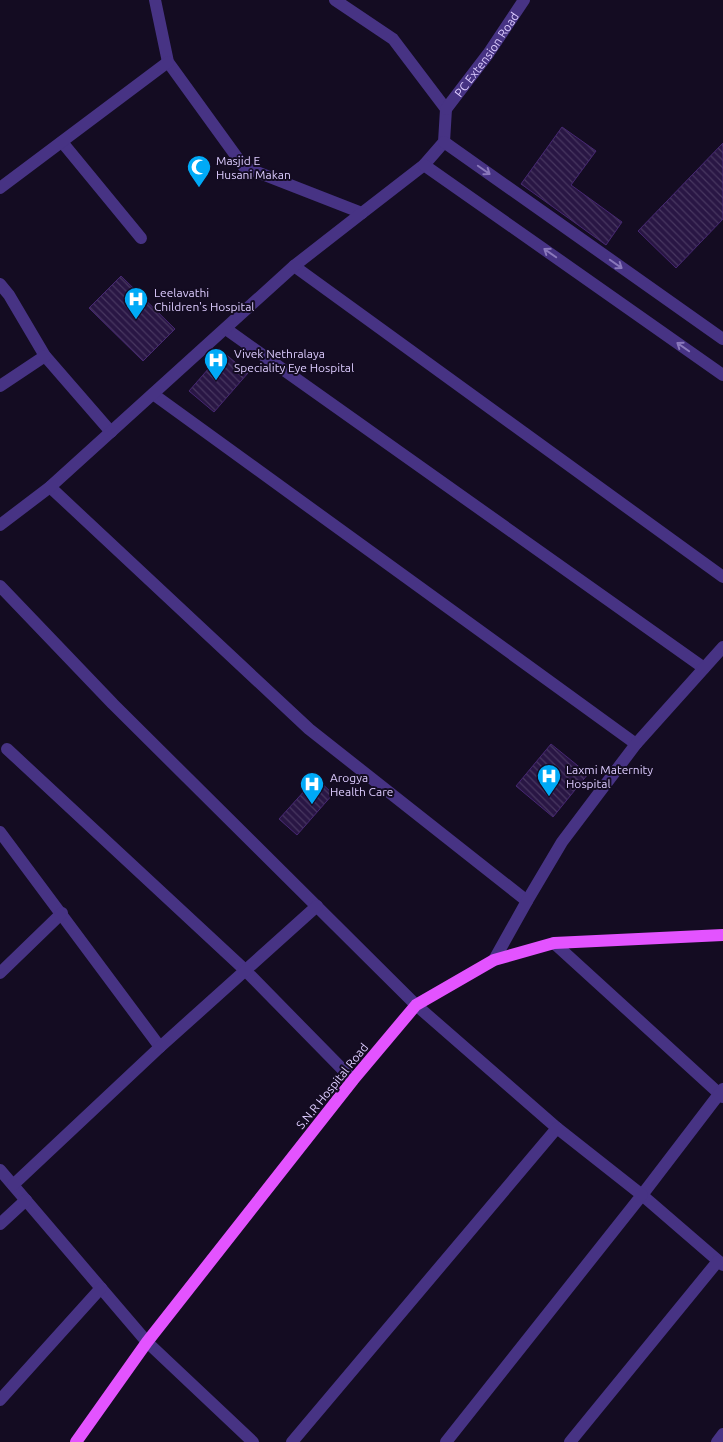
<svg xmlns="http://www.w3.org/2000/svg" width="723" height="1442" font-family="Ubuntu,sans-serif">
<defs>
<pattern id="building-back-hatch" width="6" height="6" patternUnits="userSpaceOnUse" patternTransform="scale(1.25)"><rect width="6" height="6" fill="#291644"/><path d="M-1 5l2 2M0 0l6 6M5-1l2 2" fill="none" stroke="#483760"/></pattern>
</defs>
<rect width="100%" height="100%" fill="#140c22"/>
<path fill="url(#building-back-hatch)" stroke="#462772" d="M562,127L596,151L571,185L622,222L606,245L521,184Z
M723,143V219L676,268L638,231Z
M121,276L175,329L143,361L89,308Z
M223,352L248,373L214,412L189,391Z
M551,744L588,774L553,817L516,786Z
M316,778L333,794L297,835L279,819Z"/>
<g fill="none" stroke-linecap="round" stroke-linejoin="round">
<g stroke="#473384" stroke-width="12">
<path d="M155,0L168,62L244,167L362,213L424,165L444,142L446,109L393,39L335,0"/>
<path id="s1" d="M446,109L488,54L524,0"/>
<path d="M62,142L141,238"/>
<path d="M444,142L723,339"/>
<path d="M424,165L723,375"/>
<path d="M0,188L168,62"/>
<path d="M294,266L723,577"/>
<path d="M0,284L9,295L45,356L111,432"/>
<path d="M226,329L704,668"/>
<path d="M0,386L45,356"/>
<path d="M153,394L636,744"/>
<path d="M50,487L309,729L527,901"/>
<path d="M0,525L50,487L294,266L362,213"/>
<path d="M0,586L113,704L416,1005L557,1128"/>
<path d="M7,749L245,970L353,1080"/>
<path d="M0,832L160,1047"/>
<path d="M554,943L723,1097"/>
<path d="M494,960L527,901L562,842L636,744L723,647"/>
<path d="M0,973L62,913"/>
<path d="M723,1089L642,1195L723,1265"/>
<path d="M0,1170L147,1342L253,1442"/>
<path d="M13,1185L160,1047L317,906"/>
<path d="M0,1224L26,1200"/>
<path d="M0,1400L101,1288"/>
<path d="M292,1442L557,1128L642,1195L446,1442"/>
<path d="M570,1442L718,1261"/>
<path d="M717,1442L723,1434"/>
</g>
<path stroke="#e353ff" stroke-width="12" d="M76,1442L147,1342L353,1080L416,1005L494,960L554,943L723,935"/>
</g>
<defs><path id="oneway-shaft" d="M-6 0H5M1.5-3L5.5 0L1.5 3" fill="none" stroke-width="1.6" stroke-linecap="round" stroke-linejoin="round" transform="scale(1.25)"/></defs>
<g stroke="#8a78bb">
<use href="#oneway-shaft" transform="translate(484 170) rotate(35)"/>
<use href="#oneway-shaft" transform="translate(550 253) rotate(-145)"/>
<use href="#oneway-shaft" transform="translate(616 264) rotate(35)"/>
<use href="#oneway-shaft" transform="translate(683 347) rotate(-145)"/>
</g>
<defs>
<g id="mosque-pin" transform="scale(1.25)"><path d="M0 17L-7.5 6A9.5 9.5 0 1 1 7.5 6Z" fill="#00aaf7" stroke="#140c22"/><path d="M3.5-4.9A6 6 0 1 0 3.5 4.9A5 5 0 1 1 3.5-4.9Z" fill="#fff"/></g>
<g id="hospital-pin" transform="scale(1.25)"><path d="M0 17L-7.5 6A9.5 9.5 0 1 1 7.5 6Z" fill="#00aaf7" stroke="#140c22"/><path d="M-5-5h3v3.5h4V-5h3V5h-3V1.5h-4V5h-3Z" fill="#fff"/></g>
</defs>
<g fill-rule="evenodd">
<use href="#mosque-pin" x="199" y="167"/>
<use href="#hospital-pin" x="136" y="299"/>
<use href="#hospital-pin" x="216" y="360"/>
<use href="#hospital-pin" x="549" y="776"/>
<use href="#hospital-pin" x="312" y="784"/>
</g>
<g text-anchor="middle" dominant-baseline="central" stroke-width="4" stroke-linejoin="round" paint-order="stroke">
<g font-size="12" fill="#dcf" stroke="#140c22">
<text stroke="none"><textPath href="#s1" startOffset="68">PC Extension Road</textPath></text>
<text transform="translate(332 1086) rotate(-51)">S.N.R Hospital Road</text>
</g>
<g font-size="12" fill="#dcf" stroke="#140c22" text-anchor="start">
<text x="216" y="160">Masjid E<tspan x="216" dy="14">Husani Makan</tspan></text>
<text x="154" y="292">Leelavathi<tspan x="154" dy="14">Children's Hospital</tspan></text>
<text x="234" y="353">Vivek Nethralaya<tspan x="234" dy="14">Speciality Eye Hospital</tspan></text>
<text x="566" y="769">Laxmi Maternity<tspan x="566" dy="14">Hospital</tspan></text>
<text x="330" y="777">Arogya<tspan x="330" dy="14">Health Care</tspan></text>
</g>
</g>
</svg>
